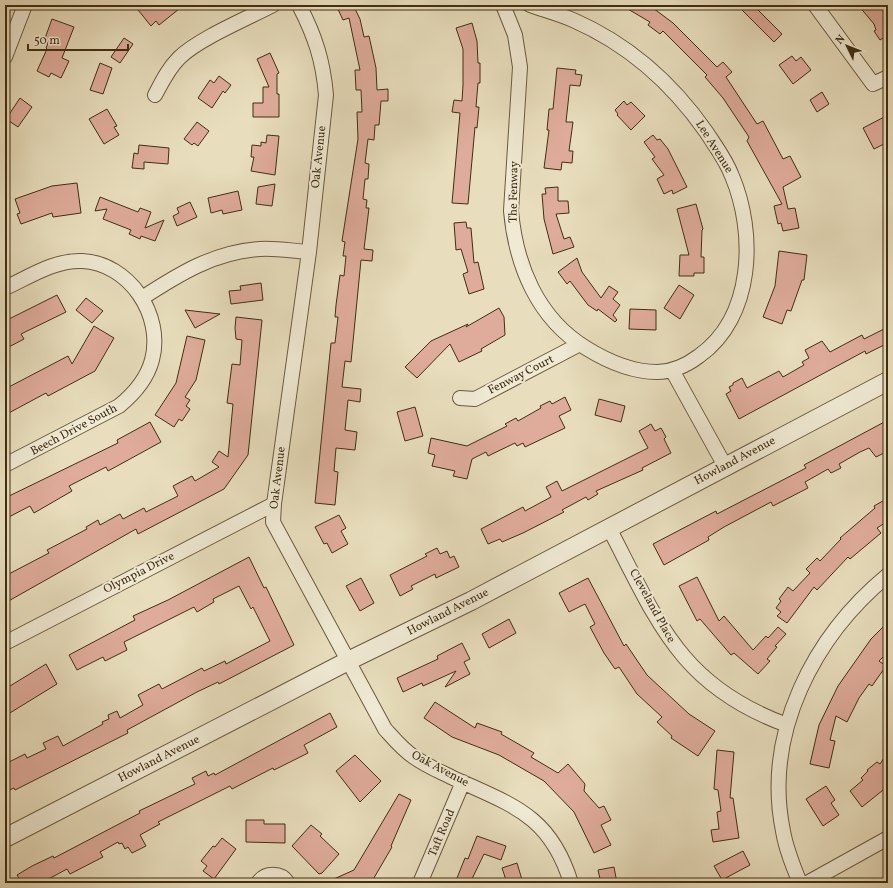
<svg xmlns="http://www.w3.org/2000/svg" width="893" height="888" font-family="Vollkorn,serif">
<rect width="100%" height="100%" fill="#e8debd"/>
<filter id="stains"><feTurbulence type="fractalNoise" baseFrequency=".005" numOctaves="4"/><feColorMatrix values="0 0 0 0 .2 0 0 0 0 .09 0 0 0 0 .02 0 0 0 .5 -.17"/></filter>
<radialGradient id="worn" r=".72"><stop offset=".6" stop-color="#630" stop-opacity="0"/><stop offset="1" stop-color="#630" stop-opacity=".3"/></radialGradient>
<path fill="#dfac9b" stroke="#412e13" d="M134,5H152L156,10L162,5H184L159,25L156,21L151,26Z
M336,5H353L360,19L364,37L369,36L376,68L377,90L388,89V101H381L379,125H375L374,140L368,139L365,163L369,164L368,179H365L363,199L367,200L366,208H369L364,249L373,250L372,261L361,260L351,362L345,361L342,387L361,389L360,402L348,400L345,430L357,432L355,450L336,448L334,471L338,472L335,505L315,503L331,343H335L338,317H335L336,305L340,275L344,276L346,256H343L345,242L342,241L358,139L357,112H362L361,90H356L355,70H360L349,18L343,20Z
M621,5H649L673,23L717,67L723,62L732,72L726,77L757,124L763,121L783,159L790,156L801,177L783,187L788,209L795,208L799,228L783,231L781,223L778,224L774,206L782,204L747,141L749,137L723,98L705,77L707,75L663,31L660,34L648,25L650,22Z
M737,5H763L758,10L782,34L774,42Z
M858,5H879L888,17V45L883,38L880,40L874,31L876,30L874,24Z
M52,19L74,27L62,58L69,61L61,78L51,73L49,77L37,71L47,49L46,48L48,43L44,41Z
M472,23L477,41L478,63H480V83H478L476,107H479L477,128L475,127L468,204L452,203L460,113L452,112L454,100L462,101L463,85V49L456,28Z
M124,38L133,44L120,63L111,57Z
M270,53L279,73L277,74V94H279V117H253V103H263V87H269L257,59Z
M792,56L796,61L801,57L811,70L793,84L779,65Z
M100,63L112,68L103,94L90,90Z
M557,68L576,70L575,74L582,75L580,86L570,85L566,122H573L569,151H573L572,163L562,162L561,170L544,168L549,130H547L549,109H553Z
M219,76L231,85L225,93L223,91L212,108L198,98L210,80L214,83Z
M822,92L829,104L817,112L810,100Z
M20,98L32,107L18,127L6,119Z
M624,101L627,105L631,102L645,116L631,130L617,115L618,114L615,110Z
M107,109L117,126L114,127L119,135L104,144L89,119Z
M888,115V142L874,149L863,128Z
M197,122L209,131L198,146L194,143L192,145L184,139Z
M267,135L279,136L275,175L251,171L254,157H251L252,145L261,146V142L266,143Z
M653,135L657,140L660,139L668,149L687,187L673,194L672,190L664,194L657,179L664,175L652,159L655,157L644,142Z
M139,145L169,148L168,164L144,162V169L132,168L134,153L138,154Z
M77,183L81,213L53,217L52,213L21,224L17,214L20,213L15,199L52,186Z
M275,184L272,206L256,204L258,187Z
M558,187V201H568L569,213L556,214L564,239L570,237L574,247L553,254L544,219L542,194H546L545,188Z
M238,191L242,210L223,214L222,210L211,213L208,198Z
M100,197L138,212L140,208L151,212L145,228L164,220L155,241L141,236L140,239L129,234L131,230L103,219L107,209L95,211Z
M190,202L197,217L177,226L173,216L179,213L177,208Z
M696,204L703,229L702,230L701,257H704V273H694V276H679L680,255H689L677,209Z
M466,222L467,228H471L474,263L478,262L484,289L469,294L463,274L468,272L461,249L456,250L454,223Z
M779,251L807,255L804,280H802L791,311L787,310L782,324L763,317L775,286Z
M577,258L582,272L601,298L609,286L618,292L613,299L620,305L613,315L617,320L615,322L598,309L597,311L588,305L570,281L567,284L558,272Z
M261,283L263,300L231,304L229,291L241,290L240,286Z
M679,285L694,295L680,319L664,308Z
M57,295L66,312L21,334L24,339L5,349V321Z
M86,298L103,311L92,323L76,310Z
M499,308L504,317L505,335L481,349L482,351L459,362L450,344L417,378L405,367L431,341L468,324L466,327Z
M630,309L656,310V330L629,329Z
M185,310L220,314L195,328Z
M236,317L262,320L248,455L224,489L138,534L136,529L5,603V576L49,553L47,550L87,529L86,527L98,520L100,525L120,514L123,519L144,508L146,512L178,496L173,486L192,476L195,481L219,467L212,462L219,451L228,457L233,404L227,403L232,364L240,365L242,340L236,339L235,328Z
M94,326L114,338L95,371L48,396L46,393L5,415V389L68,356L72,364Z
M888,327V343L866,354L865,351L739,419L726,394L731,391L729,387L733,385V383L742,378L747,388L779,371L783,377L804,365L802,362L809,358L805,350L822,341L830,352L862,335L864,339Z
M187,336L205,340L196,380L185,397L190,400L186,406L190,409L182,421L179,419L174,427L155,415L176,383Z
M565,397L571,410L559,416L565,428L525,447L523,443L517,446L515,443L488,456L486,452L472,459L467,479L453,476L455,471L432,466L435,455L428,453L431,438L467,446L507,426L505,424L516,418L518,421L541,408L540,406L550,401L552,404Z
M599,399L625,406L621,422L595,415Z
M415,407L423,436L405,441L397,412Z
M888,420V451L876,457L869,448L860,452L839,464L841,468L831,473L828,469L805,482L808,488L773,506L771,502L724,527L708,537L709,540L664,565L653,544L716,511L717,514L806,468L804,465Z
M150,422L161,442L108,471L106,467L69,486L72,491L34,513L30,506L5,519V498L118,443L117,440Z
M651,424L655,431L661,428L666,437L664,439L671,453L642,468L643,470L596,491L598,494L588,500L586,497L562,510L564,512L523,533L502,542L500,539L488,544L481,529L523,507L525,511L551,497L546,487L557,481L562,491L648,448L639,431Z
M888,498V521L877,528L881,533L850,559L848,557L817,590L814,587L787,623L777,616L781,612L776,608L781,601L779,599L788,587L793,591L810,573L806,569L817,558L820,561L841,539L840,538L875,508L874,506Z
M339,515L346,528L341,531L348,544L332,553L327,543L324,544L315,527Z
M437,548L440,554L447,551L450,558L454,556L459,567L436,578L435,574L411,586L413,589L400,596L390,575L427,556L425,554Z
M249,557L264,588L266,587L294,645L219,684L218,682L197,692L127,730L128,733L15,790L14,788L5,792V764L25,754L27,758L46,749L43,743L58,736L63,746L103,724L102,722L109,719L108,715L117,711L120,718L143,705L138,695L159,684L162,689L202,668L204,671L225,661L226,664L270,641L253,607L251,609L239,586L213,599L214,602L197,612L194,607L124,642L127,650L105,661L103,657L77,670L69,655L135,620L133,616L168,600Z
M697,577L719,621L724,616L753,650L766,636L768,638L778,627L786,634L775,646L777,647L767,659L770,661L758,674L734,653L731,655L700,619L697,621L679,586Z
M361,578L374,603L360,611L346,586Z
M588,578L624,646L626,644L647,675L689,714L715,731L698,756L671,738L672,736L657,722L662,717L637,694L619,667L615,669L604,653L590,627L595,624L585,604L569,612L559,593Z
M509,619L516,633L489,648L482,634Z
M888,622V652L879,661L886,666L872,686L869,684L859,698L847,722L836,716L830,740L835,741L829,768L810,764L819,725L838,686L871,639Z
M462,643L470,659L464,662L470,674L445,687L456,671L423,686L422,683L403,692L397,678L438,659L437,656Z
M46,664L57,684L5,716V689Z
M435,702L475,728L477,723L502,732L501,734L534,753L531,757L558,773L568,764L585,784L584,791L599,808L604,806L611,820L601,825L611,845L594,853L574,812L544,781L499,755L452,737L424,718Z
M330,713L337,727L304,745L308,753L274,770L273,768L232,789L230,786L158,822L160,824L140,835L146,846L132,853L128,847L125,849L122,843L119,844L118,842L100,852L103,857L70,874L67,869L41,883H22L17,875L32,866L53,856L54,858L140,813L139,811L195,784L192,778L206,771L208,776L214,773L215,775Z
M717,750L734,752L730,798H733L739,838L713,842L711,830L719,829L717,812L721,811L718,790L714,789Z
M888,752V786L862,807L850,791L863,780L861,778L868,771L867,770L877,762L880,764Z
M355,755L381,781L360,802L336,771Z
M826,786L835,800L831,803L839,815L823,826L806,799Z
M399,794L411,800L391,846L392,847L371,883H325L354,870Z
M246,820H264V824H285V843L246,842Z
M311,825L322,834L320,836L339,854L322,873L319,874L292,846Z
M477,836L506,846L501,860L484,854L470,883H455L465,858L468,859Z
M222,838L236,849L214,879L203,871L207,866L201,861L213,846L215,847Z
M743,851L750,865L722,880L714,866Z
M517,863L523,883H507L502,868Z
M614,867L617,883H601L598,870Z"/>
<g fill="none" stroke-linecap="round" stroke-linejoin="round">
<g stroke="#6b5a3e" stroke-width="16">
<path id="minor" d="M299,5C315,36 323,60 326,95L309,252L274,504L273,522L385,729C394,739 403,750 414,757C425,765 439,771 451,777C511,805 550,814 571,883
M503,5L515,35L520,67L511,211C516,265 537,318 586,348C607,361 632,372 657,372C672,372 687,365 699,356C754,317 756,233 732,176C726,160 716,147 707,133C673,84 628,44 573,20C559,14 544,10 530,5
M815,5L873,84L888,77
M5,57L25,5
M155,95C162,82 168,69 179,58C198,39 248,18 273,5
M5,288C29,277 54,260 82,261C129,263 164,315 152,360C147,379 135,393 119,406L5,465
M142,298C179,274 214,252 260,249C276,248 293,251 309,252
M672,370L725,466
M460,398L475,399L580,344
M609,528C658,622 680,686 787,725
M5,643L274,504
M258,883C265,872 281,872 288,883
M420,883L463,782
M800,883C793,866 786,849 783,831C763,733 814,636 888,575
M807,883L888,838"/>
</g>
<g stroke="#6b5a3e" stroke-width="20">
<path id="tertiary" d="M5,838L348,661L471,601L888,381"/>
</g>
<use href="#minor" stroke="#f0ead4" stroke-width="14"/>
<use href="#tertiary" stroke="#f0ead4" stroke-width="18"/>
</g>
<g text-anchor="middle" dominant-baseline="central" stroke-width="4" stroke-linejoin="round" paint-order="stroke">
<g font-size="12" fill="#412e13" stroke="#f0ead4">
<text transform="translate(714 147) rotate(58)">Lee Avenue</text>
<text transform="translate(319 157) rotate(-84)">Oak Avenue</text>
<text transform="translate(514 192) rotate(-89)">The Fenway</text>
<text transform="translate(521 375) rotate(-27)">Fenway Court</text>
<text transform="translate(74 430) rotate(-28)">Beech Drive South</text>
<text transform="translate(735 461) rotate(-28)">Howland Avenue</text>
<text transform="translate(278 478) rotate(-83)">Oak Avenue</text>
<text transform="translate(139 573) rotate(-27)">Olympia Drive</text>
<text transform="translate(652 606) rotate(61)">Cleveland Place</text>
<text transform="translate(448 612) rotate(-27)">Howland Avenue</text>
<text transform="translate(159 759) rotate(-27)">Howland Avenue</text>
<text transform="translate(440 769) rotate(28)">Oak Avenue</text>
<text transform="translate(442 833) rotate(-67)">Taft Road</text>
</g>
</g>
<rect width="893" height="888" fill="none" stroke="#e8debd" stroke-width="20"/>
<rect x="6" y="6" width="881" height="876" fill="none" stroke="#412e13" stroke-width="2"/>
<rect x="10" y="10" width="873" height="868" fill="none" stroke="#412e13"/>
<g transform="translate(847 46) rotate(313)" stroke="#f0ead4" stroke-width="3" paint-order="stroke">
<path d="M0-3L7 15L0 10L-7 15Z" fill="#412e13"/>
<text y="-6" font-size="11" font-weight="bold" text-anchor="middle" fill="#412e13">N</text>
</g>
<path d="M28 44v6h100v-6" fill="none" stroke="#412e13" stroke-width="2"/>
<text x="34" y="44" font-size="12" fill="#412e13" stroke="#f0ead4" stroke-width="3" paint-order="stroke">50 m</text>
<rect width="100%" height="100%" filter="url(#stains)"/>
<rect width="100%" height="100%" fill="url(#worn)"/>
</svg>
